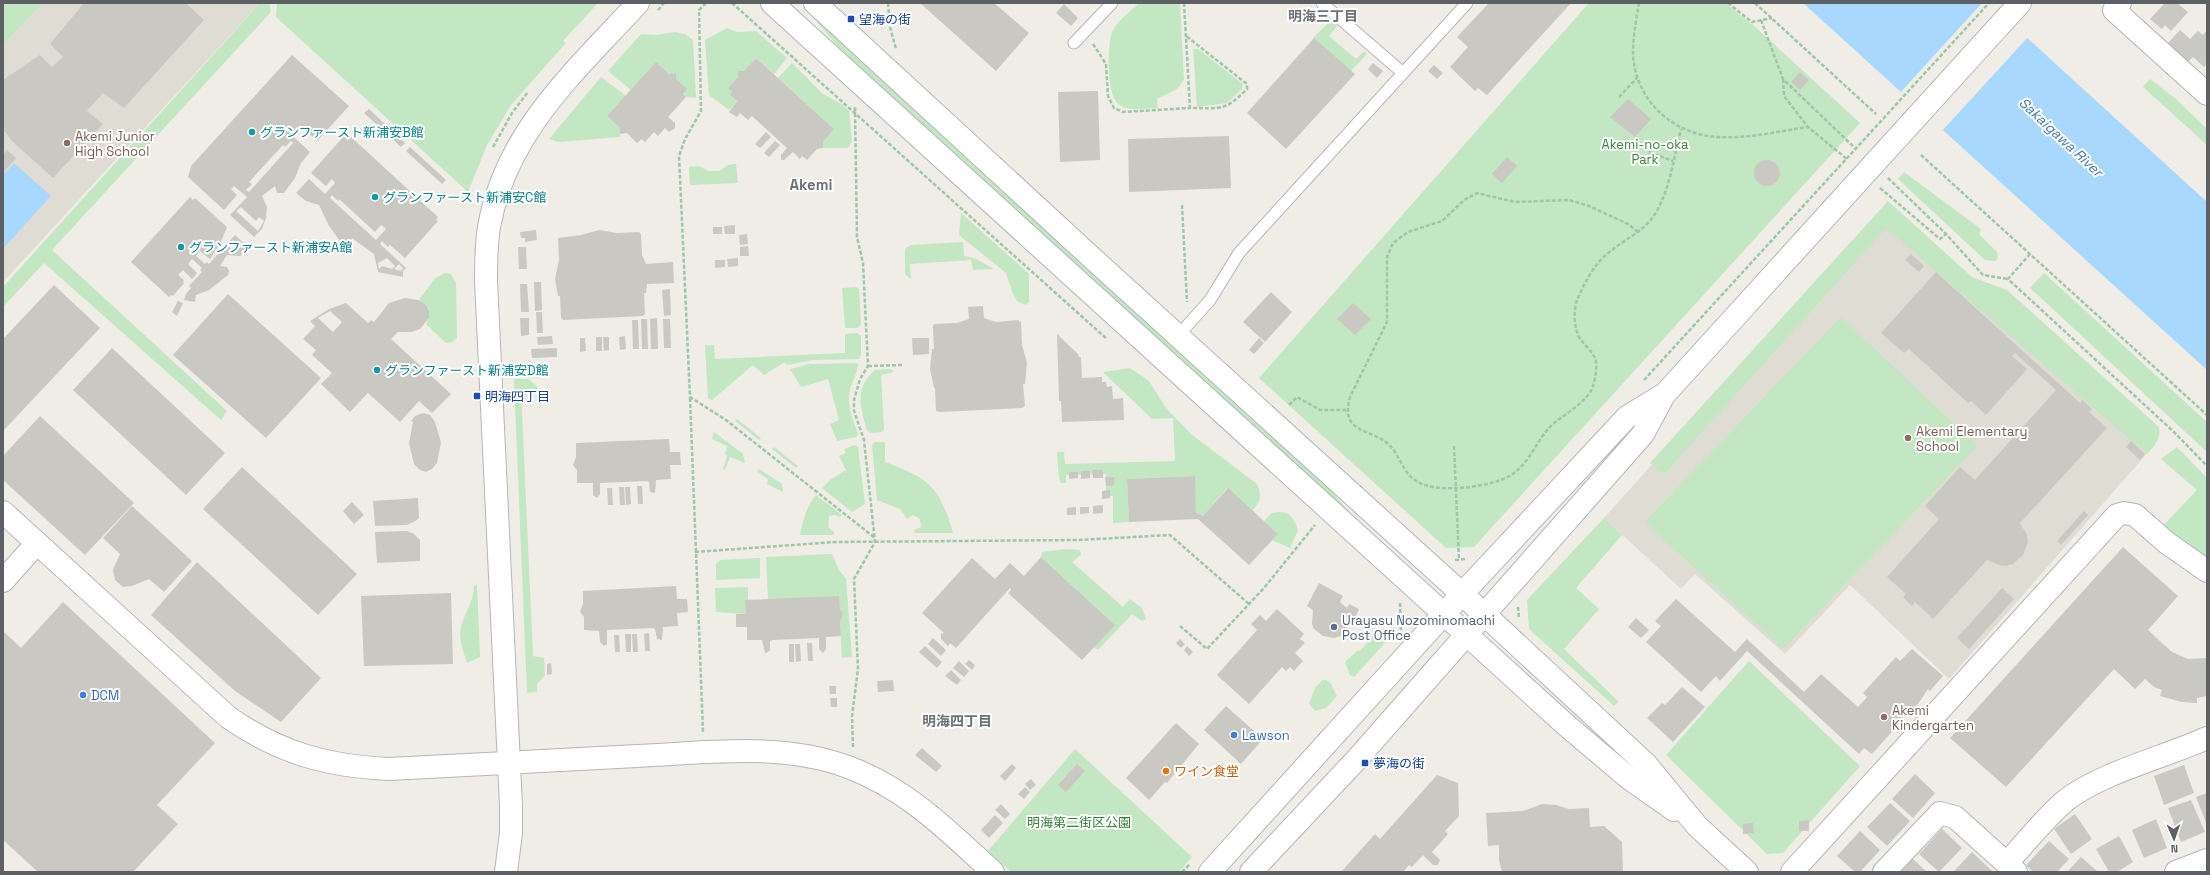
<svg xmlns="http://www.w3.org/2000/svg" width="2210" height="875" font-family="'Space Grotesk','Noto Sans JP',sans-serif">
<rect width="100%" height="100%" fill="#efede6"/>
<path fill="#dfdcd4" d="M3,3H260L3,282Z
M1885,206L2151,449L1949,679L1850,585L1785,654L1695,574L1681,589L1604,518Z"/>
<path fill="#c3e6c3" d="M3,3H43L3,44Z
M260,3H269L271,12L52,250L227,411L221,420L44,263L3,307V287Z
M277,3H598L563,41L566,43L511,105L487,145L468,192L276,17Z
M1139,3H1180L1184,80L1177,89L1157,99L1158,108C1146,108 1128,112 1118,104C1107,95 1107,46 1112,32C1117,21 1130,12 1139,3Z
M1589,3H1725L1754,26L1860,123L1474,547L1446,548L1259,378Z
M815,16L1308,465L1353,516L1351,519L845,55L813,17Z
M1331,20L1337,26L1329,36L1356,59L1364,51L1367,54L1351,71L1313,38Z
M727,28L737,32L756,31L787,58L774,74L756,58L744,71H738V77L728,88L732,92L730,95L737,101L729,110L709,95L705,40Z
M675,32L685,34L693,40L696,98L686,97L676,79V73L669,74L656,62L631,90L608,71L641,34L656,35Z
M1193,49H1198L1243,84L1242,89L1227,103L1197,107Z
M792,63L823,94L843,105L849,111L852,141L848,148H823V142L834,129L778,78Z
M601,77L626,96L607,116L620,128V137L558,142L549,139Z
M2150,79L2176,99L2207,129V145L2143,87Z
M736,164L738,183L690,185L689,167L699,166L708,171H719L728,165Z
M1904,172L1981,229L1979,234L1997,252L1998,257L1996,261L1985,260L1898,179Z
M1888,201L1972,277L2007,290L2159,427C2161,439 2155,445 2147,454L1886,228L1664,474L1650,463Z
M961,213L1029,274V302L1026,305L1017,301L1013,294L1006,273L959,235Z
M963,242L964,256L974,258L994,269L973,270L971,260L910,264L911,279L905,274V249L911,245Z
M445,273L451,274L456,283L457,338L452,342L446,343L426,324L429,318V310L419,300L435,278Z
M2044,273L2207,422V452L2030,288Z
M856,287L859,289L861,325L857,328H845L842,288Z
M1841,317L1977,446L1783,649L1645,522Z
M857,333L861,336V355L859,359L813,360L787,365L785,362L764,375L753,365L712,400L708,398L705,345H714L715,359L845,353V334Z
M857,363L858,365C857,373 854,378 851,386C846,403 852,417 858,434L856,437L837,441L830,424L839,420L828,379L801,387L790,369L809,364Z
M1130,368L1149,381L1166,408L1191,434L1257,484C1262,496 1261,501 1252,511L1227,488L1203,516L1196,513L1194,476L1127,479L1129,522L1113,523V496H1106V474L1066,475V483H1061L1059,479L1057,452H1064L1065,464L1175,461L1173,418L1152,419L1103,372Z
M891,369L894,372L881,375L884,430L882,432L871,433L867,431C861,408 853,389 875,370Z
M514,379H528L537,386V390L521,391L533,656L544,658L545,675L537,684V692L527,693Z
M737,419L761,438L759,440L735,421Z
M714,432L743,454L745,463L730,457L725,470L723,469L727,456L725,454L727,446L712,439Z
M875,442H885V462C930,479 939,486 953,533H915L914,530L921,527L920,519L913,515L907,519L900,509L877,500L872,445Z
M855,445L858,447L865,504L852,512L822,488L830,480L846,470L839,456L846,453L844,449Z
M774,447L798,466L796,468L772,449Z
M2177,447L2207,478V560L2161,528L2197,490L2161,459Z
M759,469L782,484L783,492L767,484L768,479L757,471Z
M816,495L842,515L840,517L835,515L829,516L828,527L834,532V535H800C803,521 806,507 816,495Z
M1281,512C1291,513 1295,520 1298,530L1290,548L1272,540L1278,534L1264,521L1272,513Z
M1604,518L1622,535L1576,588L1599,609L1564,649L1619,702L1614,706L1529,629L1527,600Z
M1066,549L1080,550L1081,555L1072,562L1123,607L1130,599L1142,608L1146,619L1142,621L1132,614L1098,650L1094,647L1114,624L1041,557L1042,552Z
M832,554L839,570L846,579L852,657L842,658L840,622L843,614L840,609L768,600L766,557Z
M760,558V578L716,580V564L721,560Z
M477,585L480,657L467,663C464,652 458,639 461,627C465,612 474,601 474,586Z
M748,587V600L745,601L746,614L716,612L715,588Z
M1377,631H1388L1393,634L1354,677L1350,675L1345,662L1357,651L1361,650Z
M1749,661L1860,766L1783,853L1767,854L1666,755Z
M1322,680H1326L1331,684L1337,696L1326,708L1315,711L1309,704L1315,688Z
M1075,749L1192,857L1179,872H1011L988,851Z"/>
<path fill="#a8d8fd" d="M1803,3H1989L2207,202V370Z
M14,163L51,196L3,249V175Z"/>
<path fill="#efede6" d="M1982,3H1992L2029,36L1941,132L1899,94Z"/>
<path fill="#cac8c3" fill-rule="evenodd" d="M84,3H186L204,20L124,108L103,93L87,111L103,124L53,178L12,141L3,129V80L40,55L52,67L63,57L50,44Z
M920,3H994L1029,33L996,71Z
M1489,3H1571L1487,95L1478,88L1475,91L1450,67L1468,47L1457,37Z
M2165,3H2177L2188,12L2171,31L2165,25L2162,29L2150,19Z
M1064,4L1078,18L1071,26L1056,13Z
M2180,30L2190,39L2198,31L2203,35L2207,30V64L2204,67L2193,57L2188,62L2167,44Z
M1314,38L1355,74L1286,149L1247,113Z
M292,55L349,106L317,141L300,126L295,132L288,126L285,129L310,152L301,163L295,178L284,193H277L275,186L262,196L267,207L266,218L262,229L254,237L230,215L247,197L234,186L231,189L237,195L224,210L188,177L191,166ZM291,141L293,143L249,192L246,190L252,184L249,182L283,145L285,147ZM241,207L256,221L259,217L264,221L258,231L236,211Z
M756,58L834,129L823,142V148L817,149L807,160L802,156L800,159L793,152L784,160H781V155L787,148L752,116L748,120L740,113L737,117L729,112L737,101L730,95L732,92L728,88L738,77V71H744Z
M656,62L669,74L676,73V79L687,89L683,94L686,97L668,117L675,123V128L669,132L665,128L658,136L654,132L645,142L642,139L637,143L627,133L620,134V128L607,116Z
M1373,63L1383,71L1377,78L1368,69Z
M1434,65L1443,73L1437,79L1428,71Z
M1800,72L1809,80L1800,90L1791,82Z
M1098,91L1100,160L1060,162L1058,92Z
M1628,99L1651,119L1635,137L1610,117Z
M369,109L405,143L401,147L364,113Z
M766,132L771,137L760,148L755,144Z
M349,135L438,217L436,220L438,221L405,258L390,245L388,247L382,241L380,244L406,268L403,271V277L378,272L374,254L352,238L348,245H343L329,226L319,205L306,201L296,193L309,179L325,194L335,183L332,179L326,186L311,173L344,136L346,138ZM332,195L338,201L339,199L375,232L381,225L386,229L376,240L330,198ZM387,258L395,266L392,269L382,266L379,269L378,263ZM399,264L403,268L401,271L394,269Z
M1229,136L1231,188L1129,192L1128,139Z
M775,141L780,145L769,157L764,153Z
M410,147L446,180L442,184L406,151Z
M7,150L16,158L3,173V155Z
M1507,157L1517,166L1502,183L1492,174Z
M1754 173a13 13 0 1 1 26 0a13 13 0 1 1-26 0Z
M190,197L193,200L195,198L227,227L220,244L210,259L200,251L196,256L205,264L207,262L209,264L235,235L251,250L240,256L227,255L220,266L227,267L229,271L228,275L209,290L196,295L195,302L184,300L186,294L191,288L189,286L202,272L200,270L202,268L192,259L188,264L197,273L192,279L183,270L178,275L184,280L183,282L184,283L173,296L171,295L169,297L131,262ZM233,240L237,243L239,241L245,246L232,250L228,246Z
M735,225V234H725L724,226Z
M713,227H722V234H713Z
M536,230L537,240L525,242V238H521L520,232Z
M599,230L617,233L639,232L641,234L642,255L646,264L673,262L674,283L647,284L646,293H644L645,314L643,316L563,320L561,318L560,296H558L555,279L559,260L558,238L581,235Z
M747,234L748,244L740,245L739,235Z
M748,246L749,256H740V247Z
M518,247H526L527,269H519Z
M1911,254L1924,266L1919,272L1905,260Z
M738,258V266L728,267L727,259Z
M715,260H725V267L715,268Z
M1936,272L2080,403L2082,400L2092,409L2089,412L2107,428L2020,523L2027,535L2028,542L2023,555L2013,564L2006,566L1999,565L1987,560L1933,619L1915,602L1912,606L1903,597L1906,594L1887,577L1939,519L1925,506L1960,467L1975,480L2056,390L2015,353L2012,356L2027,369L1986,415L1971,401L1968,403L1909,349L1904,353L1881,333Z
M534,282H541L542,310L535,311Z
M520,284H527L529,312H521Z
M54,285L100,328L3,431V339Z
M670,289L671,315L664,316L662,290Z
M1271,292L1292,312L1265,342L1243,322Z
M228,294L321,378L266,438L173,355Z
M405,298L418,300L425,304L429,311V318L420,329L412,332H398L391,339L451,394L432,413L419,401L400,422L368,393L350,412L321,384L332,373L312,355L316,350L303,339L315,326L310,321L329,309L346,303L368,323L371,320L374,322L389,303ZM330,311L342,322L333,332L318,318Z
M178,301L183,303L177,316L172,312Z
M1353,303L1371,319L1355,335L1337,319Z
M983,306L984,318L996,322L1018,320L1021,322L1022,345L1027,363L1025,384H1023L1025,406L1022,408L939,412L936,411L935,388H934L930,369L932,349H934L933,326L934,324L957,323L969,319L968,307Z
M536,312H542L543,333H537Z
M520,318H529V335L521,336Z
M657,318L658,349H651L650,319Z
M641,319H647L648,349H642Z
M663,319H670L671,348H664Z
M632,320H638L639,349H633Z
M1057,334L1078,354L1079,357H1081L1082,378L1102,377V382H1106L1107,387L1112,386L1113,399L1123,398L1124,420L1062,422L1061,401H1059Z
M552,336L553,344L538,345L537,337Z
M625,336L626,349L620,350L619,337Z
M596,337H602V351H596Z
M603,337H609V350L604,351Z
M580,338H585L586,351L580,352Z
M912,338H929V354L913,355Z
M1259,338L1264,343L1254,354L1249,350Z
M112,348L225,453L186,495L73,390Z
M557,348V357L532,358L531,349Z
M423,413L430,415L435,422L441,442L437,463L432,469L426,472L420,470L414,464L409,443L413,422L411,421L415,416Z
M40,416L134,503L85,555L3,480V456Z
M669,439L670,452H680L681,465H670L671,479L656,480L655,493L650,492L649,482L646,481L600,483V494L597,498L593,495V483H577V470L573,465L576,457V443Z
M2131,441L2145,454L2140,460L2126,447Z
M242,467L357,574L318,615L203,509Z
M1092,470H1103V478H1093Z
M1081,471H1090V478L1081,479Z
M1069,472H1078V478L1069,479Z
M1195,476L1196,513L1203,516L1228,488L1278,534L1249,565L1198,519L1129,522L1127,479Z
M1105,477H1114V485L1106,486Z
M637,486H642L643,504H638Z
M619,487H624L625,505H620Z
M625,487H630L631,504L626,505Z
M607,488H612L613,505H608Z
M1110,490V498L1102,499V491Z
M418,498L419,518L417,520L407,525L375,526L373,501Z
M352,502L364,515L354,524L343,511Z
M1103,505V513L1093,514V506Z
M132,506L192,561L164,592L149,579L132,586L123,587L115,580L113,570L120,554L103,538Z
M1076,507V515H1067V508Z
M1080,507H1089V513L1080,514Z
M2084,511L2088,515L2061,545L2057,541Z
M407,531L414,534L420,540V561L377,563L375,532Z
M2123,547L2178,596L2148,630L2172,652L2188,659L2207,658V696L2197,698V703L2182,702L2160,696L2162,690L2154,687L2145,679L2135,689L2114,669L2006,787L1950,738Z
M1041,557L1115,625L1082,660L1008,593L1011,590L1010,588L956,648L950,643L948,646L941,639V634L944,633L922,613L972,558L995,579L1010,563L1024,576Z
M197,562L321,678L281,722L235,691L151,615Z
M1319,583L1343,596L1340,602L1347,608L1349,604L1359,609L1354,620L1350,618L1345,632L1341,636L1334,638L1323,636L1313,628L1312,623L1313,610L1307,606Z
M676,586L677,599H687L688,612L677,613L678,626L663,627L662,640L657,639L655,629L653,628L607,630V644L604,646L600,642L599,631L584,630V617L580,612L583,604V591Z
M2002,588L2014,599L1969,649L1957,638Z
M451,593L453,664L364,666L361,596Z
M839,596L840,609L843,614L840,622L841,636L826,637V649L823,653L819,649V638L772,640L770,641V651L765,653L762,640H747V627H736V614H746L745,600Z
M1676,599L1735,652L1747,639L1804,692L1821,674L1858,707L1867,697L1863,693L1896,657L1900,661L1912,649L1943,676L1930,691L1928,689L1918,704L1897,722L1899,724L1872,754L1864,748L1859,754L1747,651L1720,681L1716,676L1701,692L1646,642L1661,626L1655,621Z
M63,602L215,743L157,805L178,824L133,872H38L3,840V631L21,648Z
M1277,609L1304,634L1300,639L1305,643L1295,653L1303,661L1294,671L1290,667L1286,671L1282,667L1249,704L1217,675L1257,630L1251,624L1260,615L1266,621Z
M1636,618L1649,630L1641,638L1628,627Z
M649,633L650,651H645L644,634Z
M625,634H631V652H626Z
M632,634H637L638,652H633Z
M614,635H619L620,652H615Z
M933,638L946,650L941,656L928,644Z
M1180,639L1185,644L1181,648L1176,643Z
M807,643H812L813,661H808Z
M789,644H794V662H789Z
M795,644H800L801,661L796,662Z
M925,646L942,662L937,668L919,652Z
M1187,646L1193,652L1189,656L1184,650Z
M969,660L975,665L972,670L965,664Z
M959,661L969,671L964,677L953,668Z
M551,663L552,674L547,675V664Z
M951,670L961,680L957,685L945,676Z
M893,680L894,691L878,692L877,681Z
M829,686H836V694H830Z
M1682,687L1705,707L1673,742L1647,718L1662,703L1665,705Z
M830,698H837V707H831Z
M1226,706L1263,739L1241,764L1204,730Z
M1176,723L1199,744L1167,783L1165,782L1149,800L1126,778Z
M922,748L942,766L936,772L915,755Z
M1012,764L1016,768L1005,781L1000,776Z
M1077,764L1085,771L1066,792L1058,785Z
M2184,765L2194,793L2164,805L2154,776Z
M1915,774L1935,793L1913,818L1892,799Z
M1437,775L1458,783L1459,816L1445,831L1448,834L1432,852L1440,860L1438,865H1433L1423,855L1412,867L1409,865L1403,872H1341L1375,834L1380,839Z
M1031,779L1036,785L1030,790L1025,784Z
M1025,787L1030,792L1024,799L1018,794Z
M2207,793V825L2196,797Z
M2191,800L2205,832L2181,842L2168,808Z
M1890,803L1910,821L1887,846L1867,827Z
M1001,804L1010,814L1005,819L995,810Z
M1542,804L1556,805L1569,809L1589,808L1590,827L1604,826L1622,842L1623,872H1502L1499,860V845L1488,846L1486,813L1523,811Z
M2075,814L2092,839L2071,854L2054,829Z
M995,815L1003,823L989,838L981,830Z
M2156,819L2167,848L2144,858L2132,830Z
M1809,820V831H1799V821Z
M1753,823L1754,833L1743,834V824Z
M1942,829L1962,848L1939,872L1919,854Z
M1860,831L1880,850L1860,872H1855L1837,856Z
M2119,836L2133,862L2117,872H2109L2096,849Z
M2049,841L2069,859L2057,872H2033L2026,865Z
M1972,852L1992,871L1990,872H1953Z
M2081,857L2098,872H2067Z
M1912,858L1927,872H1899Z"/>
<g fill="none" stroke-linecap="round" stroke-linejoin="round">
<g stroke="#b3b6ba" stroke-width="13">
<path id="service" d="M1322,3L1403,73
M1074,43L1112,3
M1178,336L1210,300L1239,253L1467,3"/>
</g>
<g stroke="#b3b6ba" stroke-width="24">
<path id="minor" d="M2120,3L2114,10L2207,94
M2007,863C2025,843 2045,818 2065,801C2100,773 2165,757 2207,738
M1792,872L2117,515L2124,513L2135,515L2167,543L2207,571
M1884,872L1940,813L1955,817L2016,872
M2176,872L2207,860"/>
</g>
<g stroke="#b3b6ba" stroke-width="24">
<path id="tertiary" d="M772,3L1566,725L1630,779L1674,810
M815,3L1090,256L1484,614L1646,764L1697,826L1747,872
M3,512L228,717C279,753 327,766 389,769C471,764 554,760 637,756C707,753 781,742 848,767C907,789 947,830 993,872
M3,581L37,543
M506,872L511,833V806L486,281C486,263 486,245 489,227C506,131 576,71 638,3
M1210,872L1462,594L1627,417L1663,395
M1251,872L1357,759L1643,434L1664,395L2020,3"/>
</g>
<path stroke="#9cc7a8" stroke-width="2.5" stroke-dasharray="4 2" stroke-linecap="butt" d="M706,3L699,10L701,111L685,139L679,156L690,397L726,420L875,538
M732,3L1107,339
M888,3L890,27L896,49
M1184,3L1190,108C1221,108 1224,112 1247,89V84L1186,36
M1639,3C1636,19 1633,38 1633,54C1635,100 1673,135 1718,137C1748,139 1779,131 1808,127
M1728,3L1752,22L1772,18
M1755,3L1876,114
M658,10L664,3
M1761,20L1783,79L1856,149
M1093,44L1106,64L1108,96L1114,108L1123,112L1190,108
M1783,79L1784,96L1808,127L1848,160
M1619,97L1637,78
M1636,139L1651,153L1673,161
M493,147L512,113L528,92
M1921,155L2207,415
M1888,178L1946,234
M1880,188L1940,239L1946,234L1983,275L2008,279
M1182,205L1187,302
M1638,232L1628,224L1589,206L1569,200L1515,202L1477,193L1464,200L1442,221L1408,232L1393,243L1387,257V322L1350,397C1339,436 1374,427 1391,447C1401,458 1404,475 1418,482C1437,494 1493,487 1511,475C1529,464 1536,442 1549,428C1561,415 1587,404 1593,386C1595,379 1598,365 1595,358C1592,351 1585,346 1581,340C1574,330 1573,312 1577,300C1584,284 1593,266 1606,255C1621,241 1644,232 1655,214C1670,190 1674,156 1681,129
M2030,254L2008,279L2175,433L2207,466
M868,366L902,365
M1644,380L1989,3
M690,398L703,732
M1289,405L1297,397L1320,410H1346
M1454,446L1459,560
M695,552L835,542L1079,540L1170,535L1249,604
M1455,560L1466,559
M1400,603L1401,630
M1518,607L1519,618
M1180,626L1207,649L1264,588L1315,525
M853,747L852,716L858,669L854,579L875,542L864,440L854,411V400L860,379L868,366L863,263L857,237L855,107
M1182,872L1190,864"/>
<use href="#service" stroke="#fff" stroke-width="11"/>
<use href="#minor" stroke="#fff" stroke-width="22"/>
<use href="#tertiary" stroke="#fff" stroke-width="22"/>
</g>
<g fill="#1a4fb4" stroke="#fff" stroke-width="1.5">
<rect x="847" y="15" width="8" height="8" rx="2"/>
<rect x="473" y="392" width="8" height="8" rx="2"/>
<rect x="1361" y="759" width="8" height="8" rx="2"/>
</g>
<g fill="#0f9aa8" stroke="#fff" stroke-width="1.5">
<circle cx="252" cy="132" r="4"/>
<circle cx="375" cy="197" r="4"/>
<circle cx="181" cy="247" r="4"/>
<circle cx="377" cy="370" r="4"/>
</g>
<g fill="#8d6e63" stroke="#fff" stroke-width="1.5">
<circle cx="67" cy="143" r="4"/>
<circle cx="1908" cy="438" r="4"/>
<circle cx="1884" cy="717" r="4"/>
</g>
<circle fill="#5c6f8a" stroke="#fff" stroke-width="1.5" cx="1334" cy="627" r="4"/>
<g fill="#3f7fe0" stroke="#fff" stroke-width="1.5">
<circle cx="83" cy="695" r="4"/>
<circle cx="1234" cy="735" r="4"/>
</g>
<circle fill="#e8710a" stroke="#fff" stroke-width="1.5" cx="1166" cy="771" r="4"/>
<g text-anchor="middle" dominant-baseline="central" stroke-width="4" stroke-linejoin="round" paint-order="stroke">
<g font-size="13" fill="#164399" stroke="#fff" text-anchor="start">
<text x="859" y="19">望海の街</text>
<text x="485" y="396">明海四丁目</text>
<text x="1373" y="763">夢海の街</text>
</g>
<g font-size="13" fill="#0d838f" stroke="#fff" text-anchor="start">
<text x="260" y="132">グランファースト新浦安B館</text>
<text x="383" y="197">グランファースト新浦安C館</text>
<text x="189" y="247">グランファースト新浦安A館</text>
<text x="385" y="370">グランファースト新浦安D館</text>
</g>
<g font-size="13" fill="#785e54" stroke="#fff" text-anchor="start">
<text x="75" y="136">Akemi Junior<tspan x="75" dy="15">High School</tspan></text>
<text x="1916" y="431">Akemi Elementary<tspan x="1916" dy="15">School</tspan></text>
<text x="1892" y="710">Akemi<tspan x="1892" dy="15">Kindergarten</tspan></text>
</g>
<g font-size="13" fill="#37833b" stroke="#fff">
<text x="1645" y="144">Akemi-no-oka<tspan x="1645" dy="15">Park</tspan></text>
<text x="1079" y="822">明海第二街区公園</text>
</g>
<g font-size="13" fill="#4e5e75" stroke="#fff" text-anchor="start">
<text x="1342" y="620">Urayasu Nozominomachi<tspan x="1342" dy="15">Post Office</tspan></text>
</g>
<g font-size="13" fill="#366cbe" stroke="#fff" text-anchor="start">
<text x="91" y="695">DCM</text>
<text x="1242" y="735">Lawson</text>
</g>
<g font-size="13" fill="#c56008" stroke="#fff" text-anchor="start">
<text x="1174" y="771">ワイン食堂</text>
</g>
<g font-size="14" font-weight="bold" fill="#6e7378" stroke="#fff">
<text x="1323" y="16">明海三丁目</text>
<text x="957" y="721">明海四丁目</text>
</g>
<g font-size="14" font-style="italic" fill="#4378af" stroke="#fff">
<text transform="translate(2061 137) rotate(43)">Sakaigawa River</text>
</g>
<g font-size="15" font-weight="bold" fill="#6e7378" stroke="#fff">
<text x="811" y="184">Akemi</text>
</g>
</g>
<rect width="2210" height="875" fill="none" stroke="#5d6166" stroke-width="8"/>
<g transform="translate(2174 839) rotate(178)" stroke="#ffffff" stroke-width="3" paint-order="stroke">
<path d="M0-3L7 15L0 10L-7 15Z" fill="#5d6166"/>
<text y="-6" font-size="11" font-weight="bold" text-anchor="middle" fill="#5d6166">N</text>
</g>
</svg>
